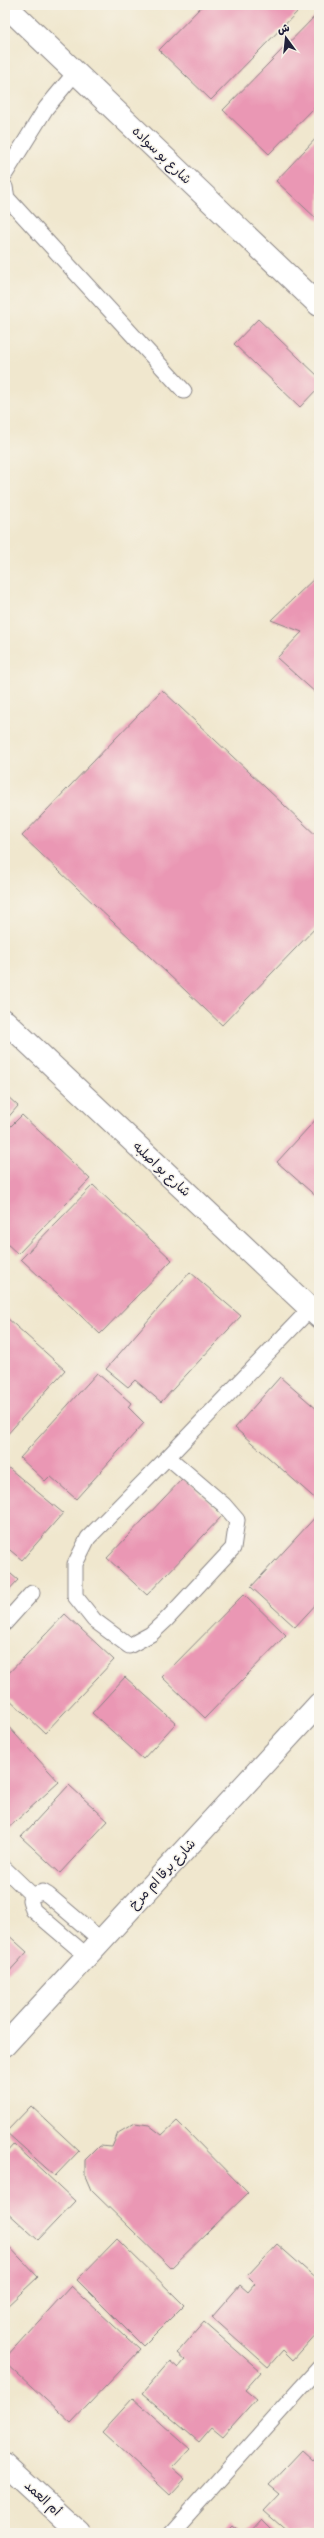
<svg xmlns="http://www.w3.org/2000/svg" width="324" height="2538" font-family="Delius,'Playpen Sans Arabic',sans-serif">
<rect width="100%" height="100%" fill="#f7f3e8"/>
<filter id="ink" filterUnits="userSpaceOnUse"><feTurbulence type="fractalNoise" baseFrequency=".025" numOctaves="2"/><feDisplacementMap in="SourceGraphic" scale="8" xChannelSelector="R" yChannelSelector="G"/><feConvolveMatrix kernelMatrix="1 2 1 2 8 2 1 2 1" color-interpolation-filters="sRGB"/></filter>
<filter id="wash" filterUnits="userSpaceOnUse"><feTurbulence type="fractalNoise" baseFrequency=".012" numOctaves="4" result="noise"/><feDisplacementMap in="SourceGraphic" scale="16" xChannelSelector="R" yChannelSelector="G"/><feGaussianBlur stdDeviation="0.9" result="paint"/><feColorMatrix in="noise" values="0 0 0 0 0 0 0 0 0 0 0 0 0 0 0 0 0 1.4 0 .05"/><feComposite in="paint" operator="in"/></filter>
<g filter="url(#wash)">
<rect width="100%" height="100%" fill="#f0e7ce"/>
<g id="blocks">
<path fill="#ea97b4" d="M203,5H304L211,100L159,50Z
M319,12V103L269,154L223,110Z
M319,135V221L276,181Z
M258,319L319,377V387L300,407L234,344Z
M319,574V691L317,694L277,658L302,632L271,620Z
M162,690L319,838V924L222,1025L22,836Z
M5,1094L18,1106L5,1121Z
M22,1115L90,1179L18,1254L5,1242V1132Z
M319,1116V1199L277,1162Z
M93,1185L172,1260L100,1334L21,1259Z
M190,1272L241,1316L161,1402L135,1380L128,1387L106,1369Z
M6,1317L65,1370L5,1437V1318Z
M97,1373L131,1403L128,1407L144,1423L76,1499L50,1476L45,1481L20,1458Z
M280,1377L319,1411V1502L235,1428Z
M5,1465L63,1513L22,1560L5,1546Z
M183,1478L223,1515L147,1595L107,1558Z
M319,1513V1601L295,1627L251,1587Z
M5,1569L18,1580L5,1594Z
M244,1594L286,1635L205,1718L162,1677Z
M65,1614L114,1660L45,1733L5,1695V1677Z
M125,1677L176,1723L143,1759L92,1713Z
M5,1723L59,1782L5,1831Z
M69,1785L108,1821L60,1873L21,1837Z
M5,1932L27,1952L5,1976Z
M31,2106L79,2151L55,2176L6,2132Z
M177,2121L248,2193L171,2268L91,2190L85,2176V2160L99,2146L112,2147L118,2133L135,2123L149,2125L162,2135Z
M14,2144L75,2201L38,2240L5,2210V2154Z
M117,2239L184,2305L143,2346L77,2280Z
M5,2242L38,2277L5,2308Z
M277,2244L319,2281V2309L315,2313L319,2317V2331L293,2360L283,2350L268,2367L212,2317L240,2285L248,2292L255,2284L247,2276Z
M71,2286L140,2350L71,2423L5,2362V2358Z
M204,2322L261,2372L245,2390L256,2399L223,2436L212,2427L199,2442L142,2393L170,2361L178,2368L185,2360L177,2353Z
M133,2398L190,2449L172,2468L185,2479L170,2495L102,2432Z
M302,2450L313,2460L319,2454V2533H289L264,2511L280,2494L269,2485Z
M261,2519L275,2533H248Z
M232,2525L242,2533H224Z"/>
</g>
</g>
<g filter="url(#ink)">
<use href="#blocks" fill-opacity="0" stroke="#898484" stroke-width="1"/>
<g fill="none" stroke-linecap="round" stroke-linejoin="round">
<g stroke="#898484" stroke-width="17">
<path id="lane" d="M5,174L46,108L75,73
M5,187L7,198L184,391
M168,1457L224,1505L237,1520L233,1548L167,1619L151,1634L129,1646L94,1620L75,1596V1564L88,1538L168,1457L310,1309
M5,1623L32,1593
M5,1869L32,1895
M87,1956L33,1910L30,1900L32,1895L43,1892L48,1895L101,1940
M171,2533L319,2368"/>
</g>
<g stroke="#898484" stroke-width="24">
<path id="street" d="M5,5L319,305
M5,1021L319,1317
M5,2045L319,1704
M5,2464L80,2533"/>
</g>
<use href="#lane" stroke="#fff" stroke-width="15"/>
<use href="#street" stroke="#fff" stroke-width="22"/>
</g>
</g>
<g text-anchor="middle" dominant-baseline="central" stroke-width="3" stroke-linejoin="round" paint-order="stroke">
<g font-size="13" fill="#22223b" stroke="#f7f3e8">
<text transform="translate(162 155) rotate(44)">شارع بو سواده</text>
<text transform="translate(162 1169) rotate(43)">شارع بو اصلبه</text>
<text transform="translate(162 1874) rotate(-47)">شارع برقا ام مرخ</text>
<text transform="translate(43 2498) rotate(43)">أم العمد</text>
</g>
</g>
<rect width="324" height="2538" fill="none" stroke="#f7f3e8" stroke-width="20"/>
<g transform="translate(286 38) rotate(345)" stroke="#f7f3e8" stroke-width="3" paint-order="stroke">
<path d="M0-3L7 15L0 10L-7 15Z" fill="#22223b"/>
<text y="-6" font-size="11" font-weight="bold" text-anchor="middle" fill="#22223b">ش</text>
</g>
</svg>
